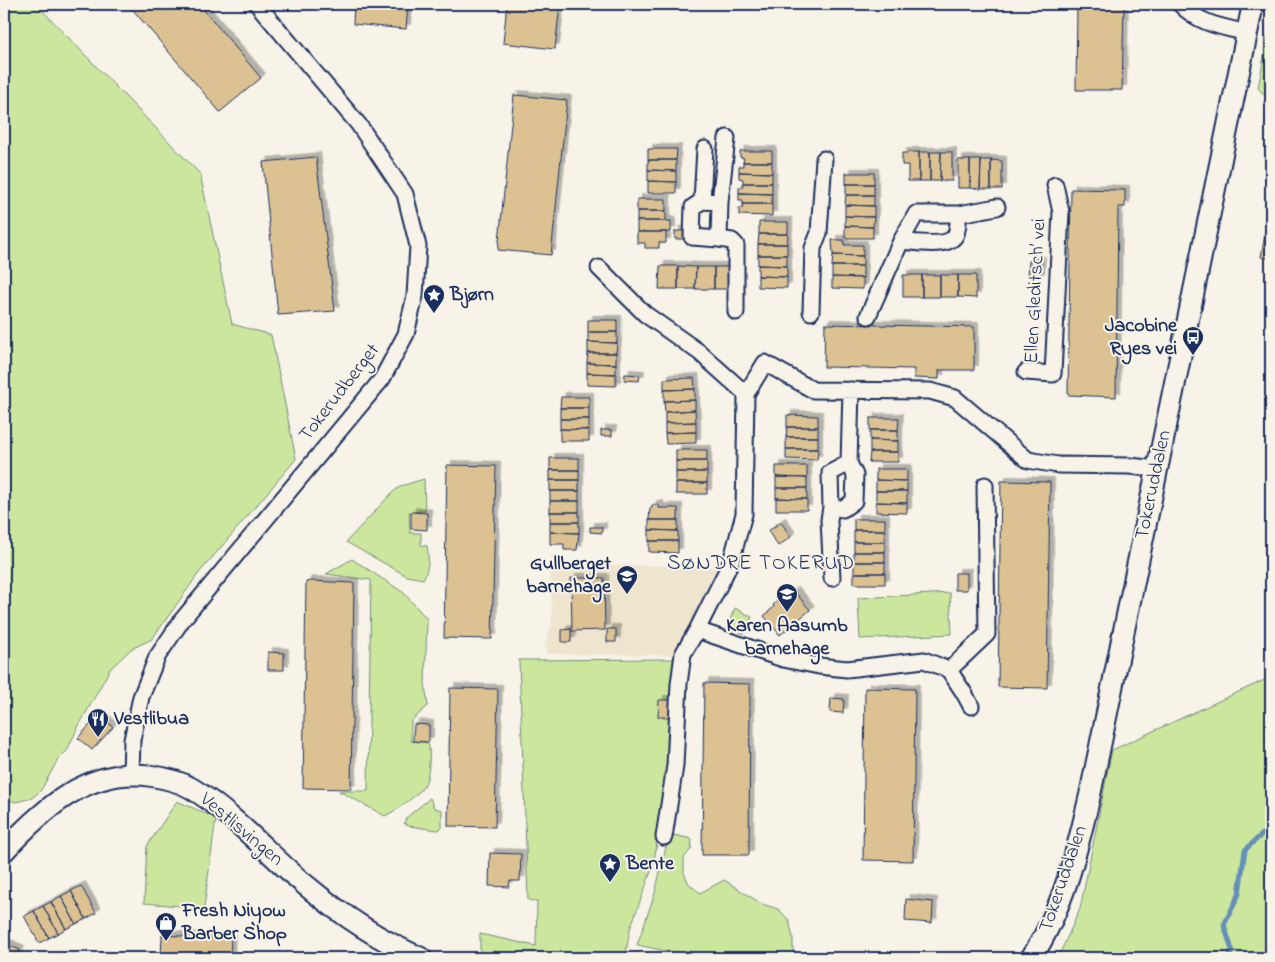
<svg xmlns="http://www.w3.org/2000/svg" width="1275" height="962" font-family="'Indie Flower',sans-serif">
<defs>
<filter id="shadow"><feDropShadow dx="4.5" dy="-4.5" stdDeviation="0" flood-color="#0004"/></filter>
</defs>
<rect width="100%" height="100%" fill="#f7f3e8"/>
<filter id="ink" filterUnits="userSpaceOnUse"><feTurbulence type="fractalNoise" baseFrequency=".02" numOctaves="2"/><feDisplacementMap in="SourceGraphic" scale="10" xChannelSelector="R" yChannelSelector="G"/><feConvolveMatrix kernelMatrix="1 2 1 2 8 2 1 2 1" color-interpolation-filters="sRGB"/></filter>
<g filter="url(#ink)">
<path fill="#efe4ce" d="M550,564L717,567L674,655L546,654L545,645L552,624Z"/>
<path fill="#cce79d" stroke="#748b7e" d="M4,4H36L200,174L232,324L271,335L296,459L199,573L152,639L131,649L110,669L76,731L67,751L59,758L41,790L32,798L16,802L6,799L4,797Z
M1271,19V103L1258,88Z
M424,479L425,511L409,512L410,533H421V545L427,546C429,557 429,570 423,579L407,576L346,542L393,492L401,486Z
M352,559L404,593L427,619L425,684L428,706L411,721V741L428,743C431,751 429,779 424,786C417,796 397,810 385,816L339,791H368L371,580L326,574Z
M950,593L952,634L860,639L858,598Z
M735,608L752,617L744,634L727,626Z
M675,659L664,801L653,866L630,929L625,958H480V934L536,946L537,902L528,900L519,660Z
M1271,677V958H1056L1061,951L1080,909L1112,750Z
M430,798L434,808L442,810V828L438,830L408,826L404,823L406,818Z
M177,801L216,818L204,908L144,903L147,846Z
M669,834L692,839L691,849L684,858V873L689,884L700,893L724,880L762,904L778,909L789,920L793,938V958H700L637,945L655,893Z"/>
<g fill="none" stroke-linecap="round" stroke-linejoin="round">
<path stroke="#6590ba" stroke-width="5" d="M1229,958L1232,950L1224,925L1239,894L1245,850L1271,826"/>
</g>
<path fill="#dcc292" stroke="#1b2f5e" filter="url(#shadow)" d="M128,4H199L261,78L220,112Z
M354,4H408L406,29L353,24Z
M507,4H560L555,49L503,43Z
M1077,4H1124L1122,90H1076Z
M514,95L567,100L551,255L498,250Z
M648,149H677L676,160H648Z
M740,151H772V162H743L744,158L740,157Z
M908,152H919V181H908V165H902V153H908Z
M919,152H930V181H919Z
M930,152H941L940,181H930Z
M941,152H952V181H940Z
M316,157L335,311L278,315L263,162Z
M648,160H676V171L648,170Z
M958,160H970V188H958Z
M970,160H981L980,189L970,188Z
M981,160H991V189H980Z
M991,160L1002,161V189H991Z
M743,162H772V173L739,172V166H743Z
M648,170L676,171V182L648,181Z
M739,172L772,173V183H743V179L739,178Z
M846,173H874V184H846Z
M648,181L676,182V193H648Z
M743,183H772V194L739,193V187H743Z
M846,184H874V195H846Z
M1071,189L1125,190V207H1118L1116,397L1068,395Z
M739,193L772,194V204H743V200H739Z
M846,195H874V206L845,205Z
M637,199H666V211H637Z
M743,204H772V216L739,215V208H743Z
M845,205L874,206V217L845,216Z
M1271,208V259L1261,257L1268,218H1269Z
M637,211H666V221H637Z
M845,216L874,217L873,227L845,226Z
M637,221H671V232H637Z
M759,222H788V234H759Z
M845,226L873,227V238H845Z
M675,231H690V239H675Z
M637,232H666V243H659V248H645V243H637Z
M759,234H788L787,244H758Z
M832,240H844V245H863V256L833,255Z
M758,244H787V255H758Z
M758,255H787V266L758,265Z
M833,255L863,256V266H832Z
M1029,261H1041L1040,278L1028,277Z
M758,265L787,266V277L758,276Z
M660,266H678V289H659Z
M678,266L696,267L695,289H678Z
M832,266H863V278L832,277Z
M696,267H714V289H695Z
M714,267H732V289H714Z
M903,275H922V297H903Z
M922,275H940V297H922Z
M940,275H958V297H940Z
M958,275H976V298L958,297Z
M758,276L787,277V288L758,287Z
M832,277L863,278V289L832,288Z
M588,320H617V332H588Z
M825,324L974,327V370H939V379L914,378V369L824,367Z
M588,332H617V343L588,342Z
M588,342L617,343L616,353H588Z
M588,353H616V364L587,363Z
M587,363L616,364V374L587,373Z
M587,373L616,374V386L587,385Z
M625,374L640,375L639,381L624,380Z
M694,378L695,389L664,390V379Z
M695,389V400L664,401V390Z
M561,397H589V408H560Z
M695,400V410L665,412L664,401Z
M560,408H589V419H560Z
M695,410L696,422L665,423V412Z
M787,415L818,416V427H787Z
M870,418H899L898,430H870Z
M560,419H589V430L560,429Z
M696,422V432L665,433V423Z
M787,427H818V437H786Z
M560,429L589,430V441H560Z
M601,430H612V436H601Z
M870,430H898V441L870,440Z
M696,432V443L666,444L665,433Z
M786,437H818V449H786Z
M870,440L898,441V452H870Z
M786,449H818L817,460L786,459Z
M676,450H707V461H676Z
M870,452H898V462H869Z
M550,458H579V470H550Z
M676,461H707V472H676Z
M447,465L496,466L492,639L444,638Z
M776,466H807V478L776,477Z
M876,469H907V481L876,480Z
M550,470H579V480H550Z
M676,472H707V483H676Z
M776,477L807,478V488H776Z
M550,480H579V491H550Z
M876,480L907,481V491H876Z
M1001,481L1050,482L1047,688L998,687Z
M676,483H707V494H676Z
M776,488H807V499L776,498Z
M550,491H579V501H550Z
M876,491H907V503L876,502Z
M776,498L807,499V510H776Z
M550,501H579V512H550Z
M876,502L907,503V513L876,512Z
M652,505H659V508H678V520H649L650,508H652Z
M411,512L427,513V530L411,529Z
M550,512H579V522H550Z
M854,519H885V530H854Z
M649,520H678V531L649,530Z
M550,522H579V533L550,532Z
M781,522L791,537L778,546L768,531Z
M590,527H602V533L590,532Z
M649,530L678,531V541H649Z
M854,530H885V542H854Z
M550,532L579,533L577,550H564V544H550Z
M649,541H678V553L649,552Z
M854,542H885V552H854Z
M854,552H885V562H854Z
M854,562H885V573H854Z
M854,573H885V584H854Z
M955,573H967V590H955Z
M571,578H604L605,630L572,631Z
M310,581L354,583L351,789L303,788L306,582Z
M794,591L810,610L780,635L764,616L774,607L773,605L781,598L783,600Z
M571,629V642H562V630Z
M607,629H616V642H607Z
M268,652L284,653V670H268Z
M704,683L750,684L749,855H702Z
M450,688L498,689L495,827L448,826Z
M865,688L915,689L913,861L863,860Z
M831,698L844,699L843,713L830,712Z
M659,700H671L670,717H658Z
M99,715L113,727L92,750L78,738Z
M414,724L429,725V742L413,741Z
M490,853L521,854L520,881H510L509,887L489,886Z
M81,886L96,913L86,919L71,891Z
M71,891L86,919L76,924L61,896Z
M61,896L76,924L66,929L51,902Z
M906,899L933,902L932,923L905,921Z
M51,902L66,929L58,933L43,906Z
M43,906L58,933L49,938L34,911Z
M34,911L49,938L39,943L24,916Z
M162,935L231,939L230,958H161Z
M4,943L20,950L17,958H9L4,956Z"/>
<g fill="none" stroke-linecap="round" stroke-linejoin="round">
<g stroke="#1b2f5e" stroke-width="19">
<path id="street" d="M1180,4C1199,24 1222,27 1248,33
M727,138L720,202L719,239L732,241L736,245V312
M702,201L705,149
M719,239L692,237L693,207L702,201L720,202
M901,241C915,242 950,249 956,234C958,228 958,220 959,214
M599,268L645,314L699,352L746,394L744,514L731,562L697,630L683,654L679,684L675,766L664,837
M811,312L813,248L819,233L824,159
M868,316L901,241L916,214H959L997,207
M1026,372L1053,374L1061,212L1055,185
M746,394L765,363L813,390L930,391L955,398L1028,460L1058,465L1130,466L1157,469
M831,507L843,509L854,501L855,475L849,463L851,390
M832,578L829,520L831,507L830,473L849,463
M697,630L783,659L819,666L847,669L924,660L949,670L964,693L971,706
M949,670L987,634L985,485
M131,774L132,740L141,697L157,657L182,620L382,379L406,334L415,296L418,246L405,194L359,125L257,4"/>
</g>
<g stroke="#1b2f5e" stroke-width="24">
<path id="secondary" d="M4,851C43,809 89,766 152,776C165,778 179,781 191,788C233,813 266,852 303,883C339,913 378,940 421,958
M1031,958C1063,910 1077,851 1090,795L1253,4"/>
</g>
<use href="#street" stroke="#f7f3e8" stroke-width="15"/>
<use href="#secondary" stroke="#f7f3e8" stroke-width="20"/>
</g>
</g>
<defs>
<g id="sight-pin" transform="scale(1.125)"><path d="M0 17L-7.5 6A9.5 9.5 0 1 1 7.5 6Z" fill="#1b2f5e" stroke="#f7f3e8"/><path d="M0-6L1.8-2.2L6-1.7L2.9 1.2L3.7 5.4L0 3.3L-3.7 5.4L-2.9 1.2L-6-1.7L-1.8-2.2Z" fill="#fff"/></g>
<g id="bus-pin" transform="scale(1.125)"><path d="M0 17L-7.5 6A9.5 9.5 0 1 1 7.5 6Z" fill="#1b2f5e" stroke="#f7f3e8"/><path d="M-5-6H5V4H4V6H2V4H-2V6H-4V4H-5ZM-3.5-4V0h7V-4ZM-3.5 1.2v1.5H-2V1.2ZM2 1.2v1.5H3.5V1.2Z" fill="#fff"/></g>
<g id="school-pin" transform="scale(1.125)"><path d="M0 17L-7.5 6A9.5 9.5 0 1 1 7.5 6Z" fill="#1b2f5e" stroke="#f7f3e8"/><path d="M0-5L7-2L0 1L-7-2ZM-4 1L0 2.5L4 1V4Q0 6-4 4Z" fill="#fff"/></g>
<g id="restaurant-pin" transform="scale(1.125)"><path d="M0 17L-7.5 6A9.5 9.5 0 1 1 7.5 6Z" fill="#1b2f5e" stroke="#f7f3e8"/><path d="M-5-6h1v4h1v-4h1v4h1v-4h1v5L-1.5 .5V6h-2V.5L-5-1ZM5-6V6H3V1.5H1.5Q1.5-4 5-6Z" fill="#fff"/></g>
<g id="shop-pin" transform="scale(1.125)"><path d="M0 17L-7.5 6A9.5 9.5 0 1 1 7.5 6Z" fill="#1b2f5e" stroke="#f7f3e8"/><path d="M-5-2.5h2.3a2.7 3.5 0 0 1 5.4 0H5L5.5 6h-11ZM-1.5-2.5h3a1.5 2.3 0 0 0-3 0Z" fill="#fff"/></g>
</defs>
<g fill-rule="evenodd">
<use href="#sight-pin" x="434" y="295"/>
<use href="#bus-pin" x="1193" y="337"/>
<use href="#school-pin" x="627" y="576"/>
<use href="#school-pin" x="787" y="594"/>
<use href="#restaurant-pin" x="98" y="719"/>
<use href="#sight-pin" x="610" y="864"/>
<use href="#shop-pin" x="166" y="923"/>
</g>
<g text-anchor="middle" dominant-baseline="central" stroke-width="4" stroke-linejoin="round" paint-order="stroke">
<g font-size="20" fill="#1b2f5e" stroke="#f7f3e8">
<text transform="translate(1036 291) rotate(-87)">Ellen Gleditsch’ vei</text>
<text transform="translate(340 393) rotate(-52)">Tokerudberget</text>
<text transform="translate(1154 485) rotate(-78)">Tokeruddalen</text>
<text transform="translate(241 830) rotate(40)">Vestlisvingen</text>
<text transform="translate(1064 879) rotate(-71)">Tokeruddalen</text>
</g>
<g font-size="20" font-weight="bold" fill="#1b2f5e" stroke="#f7f3e8" text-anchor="start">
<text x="450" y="295">Bjørn</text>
<text x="1177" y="326" text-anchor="end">Jacobine<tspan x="1177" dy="23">Ryes vei</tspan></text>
<text x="611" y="564" text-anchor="end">Gullberget<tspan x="611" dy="23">barnehage</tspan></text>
<text x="787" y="626" text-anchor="middle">Karen Aasumb<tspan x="787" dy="23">barnehage</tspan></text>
<text x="114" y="719">Vestlibua</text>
<text x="626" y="864">Bente</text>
<text x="182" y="911">Fresh Niyow<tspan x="182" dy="23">Barber Shop</tspan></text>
</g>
<g font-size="21" letter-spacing="1" fill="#1b2f5e" stroke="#f7f3e8">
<text x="761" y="564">SØNDRE TOKERUD</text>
</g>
</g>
<rect width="1275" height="962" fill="none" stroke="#f7f3e8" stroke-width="20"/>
<rect x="10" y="10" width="1255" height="942" fill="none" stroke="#1b2f5e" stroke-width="2" filter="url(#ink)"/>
</svg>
